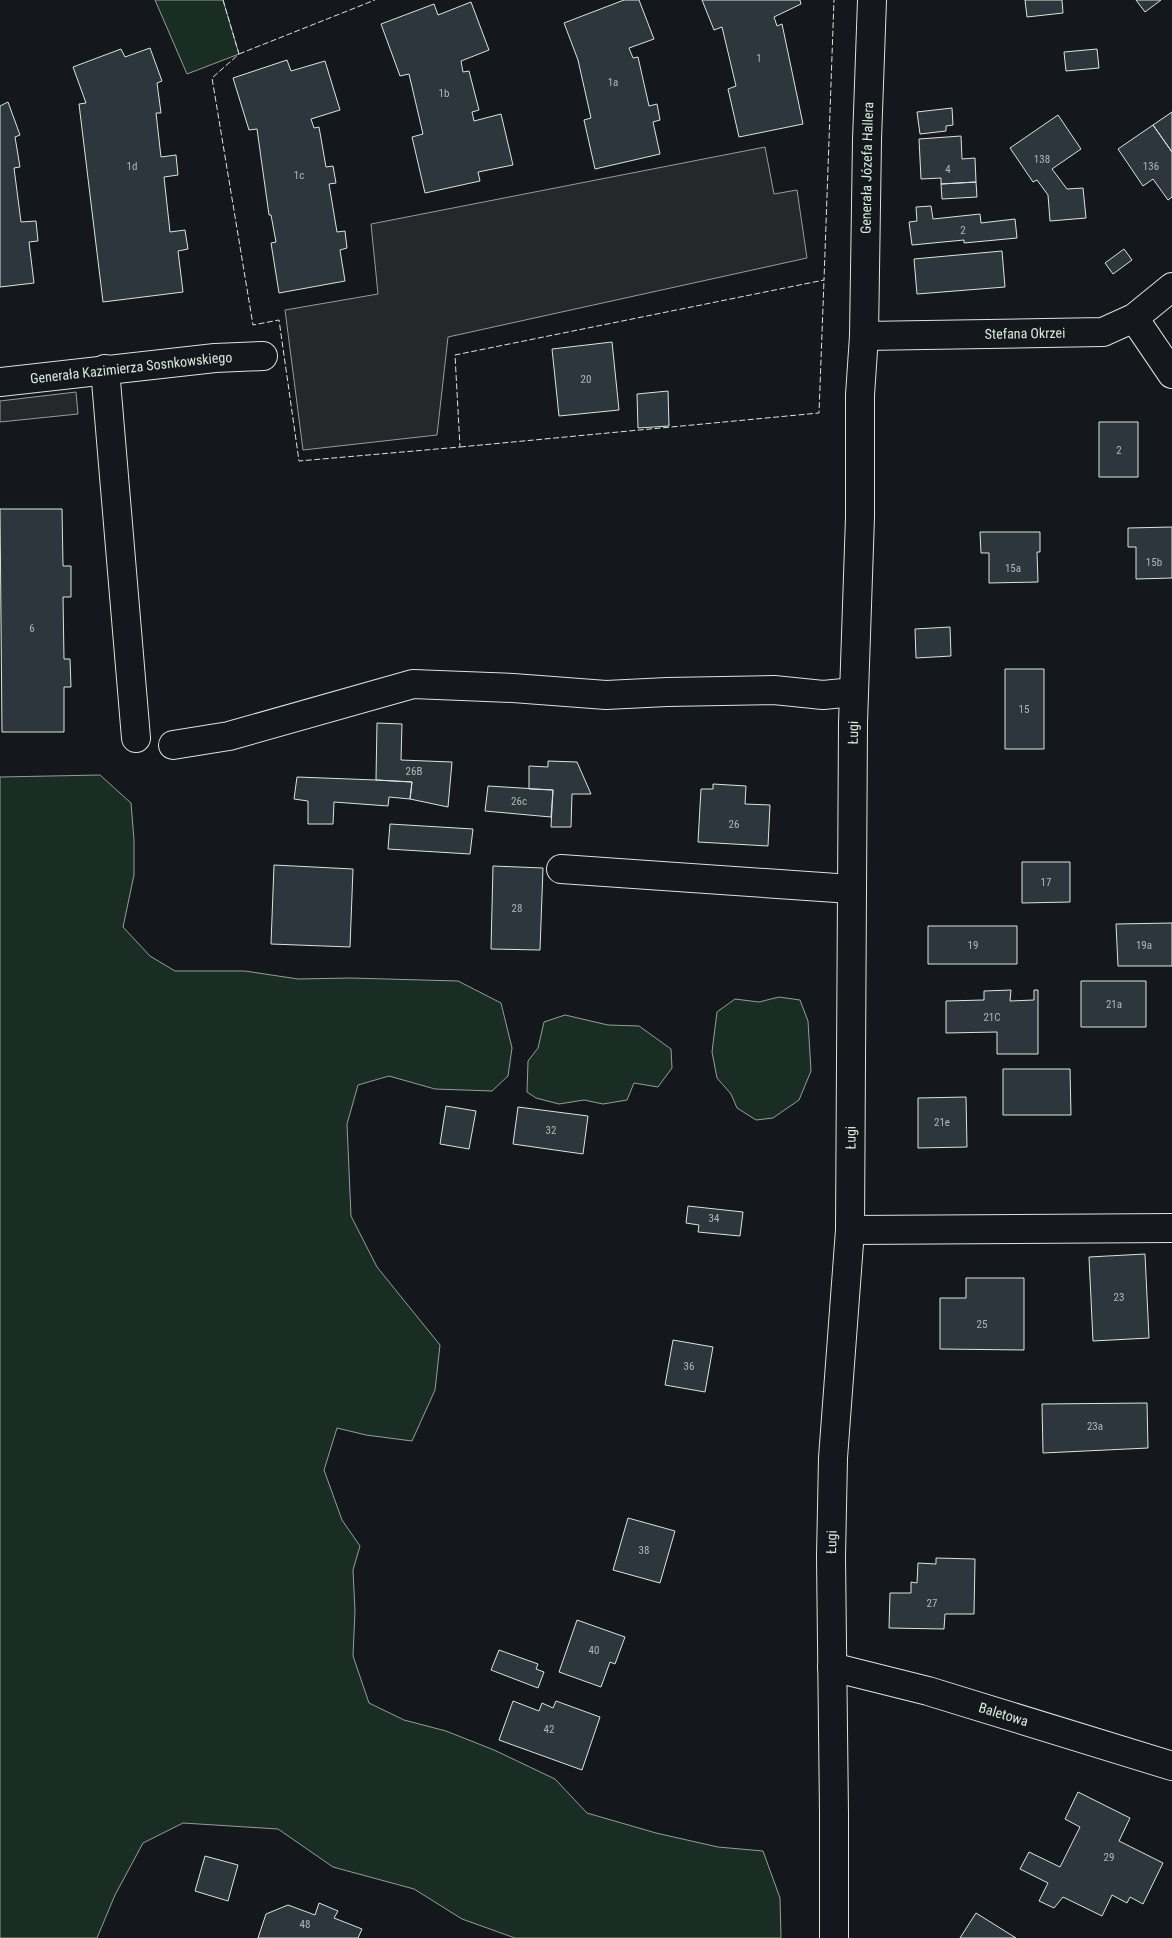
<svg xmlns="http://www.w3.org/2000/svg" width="1172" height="1938" font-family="'Roboto Condensed',sans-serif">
<rect width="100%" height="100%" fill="#14181c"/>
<path fill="#1a2d24" stroke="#939e99" d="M155,0H223L239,54L187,74Z
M100,775L131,803L134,840V875L123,927L150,956L175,971H245L298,979L350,978L458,981L501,1003L512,1048L508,1076L492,1091L435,1089L389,1076L358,1085L347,1124L351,1216L377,1267L440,1345L435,1390L412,1441L366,1435L337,1428L324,1470L342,1520L360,1546L353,1570L355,1611L353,1656L369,1703L404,1720L446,1731L494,1750L555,1779L587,1813L656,1833L718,1847L763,1851L780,1898L781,1938H515L462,1919L414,1889L333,1867L278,1829L183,1823L143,1843L115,1895L97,1938H0V777Z
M779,997L800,1000L808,1021L811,1071L799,1100L773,1118L756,1120L737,1108L731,1094L717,1078L712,1052L717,1012L735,999L759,1002Z
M565,1015L608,1025L639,1026L671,1049L672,1068L658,1087L634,1083L627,1100L603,1104L584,1100L559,1104L536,1098L527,1092L528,1061L538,1048L544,1022Z"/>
<path fill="#24282b" stroke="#939e99" d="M765,147L774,194L797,190L807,258L448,337L437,435L303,450L285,310L378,294L371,224Z
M76,392L78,414L0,422V401Z"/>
<path fill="#2c363c" stroke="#d8e6dc" d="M624,0H639L654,39L629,48L633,58L638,57L649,106L657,104L660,120L653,122L660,154L595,169L584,120L591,118L578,60L564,23Z
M702,0H800L801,4L774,17L777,26L782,24L803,124L739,137L728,89L736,86L722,27L714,30Z
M1025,0H1062L1063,13L1027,17Z
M1136,0H1161L1145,12Z
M471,2L489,50L461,61L463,72L469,71L479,110L472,112L474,121L501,114L513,165L478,172L480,181L425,193L412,137L423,134L409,74L400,76L381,24L434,4L438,15Z
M150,48L162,81L157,83L161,113H156L161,157L176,155L178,175L164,177L170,232L185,230L188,249L178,251L183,292L103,302L79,104L86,103L73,67L121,49L125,57Z
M1097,49L1099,68L1066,71L1064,52Z
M287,60L291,71L325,61L340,110L311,119L314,128L319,127L326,167L333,166L336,183L329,184L337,232L345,231L347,248L340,250L345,281L279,293L271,243L276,242L271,215H269L257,129L249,130L233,78Z
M8,102L20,135L15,137L20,167L14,168L21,222L36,221L38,241L29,242L34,283L0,287V106Z
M952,108L953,125L946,126V131L920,134L917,112Z
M1172,112V152L1153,125Z
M1058,115L1081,149L1052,169L1067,189L1083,188L1086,218L1050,221L1048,195L1037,180L1033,182L1010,148Z
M1153,125L1172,152V197L1168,200L1153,179L1143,186L1118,149Z
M961,136L962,159L975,158L976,182L941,184V178L921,179L919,139Z
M976,182L977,197L942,199L941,184Z
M931,206L933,219L980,214L981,223L1015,219L1017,238L964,243V240L912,245L909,222L917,221L916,207Z
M1124,249L1132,260L1113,274L1105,263Z
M1002,251L1005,287L917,294L914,259Z
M612,342L619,410L559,416L552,349Z
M668,391L669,426L638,428L637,394Z
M1099,422H1138V477H1099Z
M0,509H62L63,566H71V597H63L64,659H70L71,687H64V732H2Z
M1172,527V578L1136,579V547H1128V528Z
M980,532H1040V552H1037L1038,582L989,583V553H981Z
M950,627L951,656L916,658L915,629Z
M1005,669H1044V749H1005Z
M377,723L402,724L401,760L452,762L448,807L410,799L412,782L376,780Z
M548,761L577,762L591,794H572L571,827H551L553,790L529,789V766L548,767Z
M297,777L376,780L412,782L410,799L389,797L388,806L334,802L333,824H308V801L294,799Z
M713,784L746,786L745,804L770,805L768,846L698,842L701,789H713Z
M488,786L553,790L551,817L485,811Z
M390,824L473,829L470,854L388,849Z
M1022,862H1070V902L1022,903Z
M274,865L353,869L350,947L271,944Z
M493,866L543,868L540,950L491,949Z
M1172,923V966H1118L1116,924Z
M928,926H1017V964H928Z
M1081,981H1146V1027H1081Z
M1011,990L1010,1001L1034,1000V990H1038V1054H997V1032L946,1033V1001L984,1000V991Z
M1003,1069H1070L1071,1115H1003Z
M966,1097L967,1147L918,1148V1098Z
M446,1106L476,1111L469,1149L440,1144Z
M518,1107L588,1116L583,1154L513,1144Z
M688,1206L743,1212L740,1236L698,1232L699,1225L686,1223Z
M1145,1254L1149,1338L1093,1341L1089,1257Z
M966,1278H1024V1350L940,1349V1298H966Z
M673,1340L713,1347L705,1392L665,1385Z
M1147,1403L1148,1448L1043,1453L1042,1404Z
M628,1518L675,1531L660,1583L613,1570Z
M936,1558L975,1559L974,1614H945L944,1629L889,1628L890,1593H911V1582L917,1583L918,1563L936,1564Z
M577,1620L625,1637L615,1664L610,1662L601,1687L559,1672Z
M499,1650L538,1664L536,1669L544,1672L538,1688L491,1670Z
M513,1701L539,1711L542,1703L553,1708L556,1701L600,1717L582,1770L499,1740Z
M1078,1792L1130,1818L1119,1841L1163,1863L1143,1904L1130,1897L1127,1903L1112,1895L1102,1916L1063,1897L1054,1908L1039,1901L1048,1883L1020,1869L1029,1852L1060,1867L1080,1827L1065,1819Z
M205,1856L238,1865L228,1901L195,1891Z
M319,1903L338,1911L334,1918L362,1929L358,1938H258L266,1914L288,1905L315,1915Z
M976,1913L1016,1938H960Z"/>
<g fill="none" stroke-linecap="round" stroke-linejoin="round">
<g stroke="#d8e6dc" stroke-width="30">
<g id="minor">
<path d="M1134,318L1172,374"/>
<path id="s1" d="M864,336L1103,332L1134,318L1172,287"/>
<path d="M105,369L136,738"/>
<path id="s2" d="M0,382L215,358L263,356"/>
<path d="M173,745L229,736L413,684L513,688L606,695L667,692L774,690L823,695L854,692"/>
<path d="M561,869L851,889"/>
<path d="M850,1230L1172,1228"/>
<path id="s3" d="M832,1667L928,1691L1172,1766"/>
<path id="s4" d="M834,1938V1814L831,1557L833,1458L850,1230L853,723L860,517V395L864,336L867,140L872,0"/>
</g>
</g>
<use href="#minor" stroke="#14181c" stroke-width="28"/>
<path stroke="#d8e6dc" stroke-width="1" stroke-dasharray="6 2.5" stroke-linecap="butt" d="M223,0L239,54L212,78L253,325L279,320L299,461L460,447L455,355L824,280L834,0
M239,54L375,0
M460,447L819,413L824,280"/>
</g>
<g text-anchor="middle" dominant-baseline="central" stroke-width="4" stroke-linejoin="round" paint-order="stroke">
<g font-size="11" fill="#adbab4">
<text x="759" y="58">1</text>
<text x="613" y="82">1a</text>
<text x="444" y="93">1b</text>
<text x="1042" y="159">138</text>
<text x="132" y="166">1d</text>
<text x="1151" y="166">136</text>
<text x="948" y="169">4</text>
<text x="299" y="175">1c</text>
<text x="963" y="230">2</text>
<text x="586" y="379">20</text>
<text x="1119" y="450">2</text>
<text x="1154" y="562">15b</text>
<text x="1013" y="568">15a</text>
<text x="32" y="628">6</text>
<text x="1024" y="709">15</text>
<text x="414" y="771">26B</text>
<text x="519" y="801">26c</text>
<text x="734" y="824">26</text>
<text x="1046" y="882">17</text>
<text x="517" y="908">28</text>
<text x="973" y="945">19</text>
<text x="1144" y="945">19a</text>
<text x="1114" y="1004">21a</text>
<text x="992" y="1017">21C</text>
<text x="942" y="1122">21e</text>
<text x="551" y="1130">32</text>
<text x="714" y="1218">34</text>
<text x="1119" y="1297">23</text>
<text x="982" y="1324">25</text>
<text x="689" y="1366">36</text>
<text x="1095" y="1426">23a</text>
<text x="644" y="1550">38</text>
<text x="932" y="1603">27</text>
<text x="594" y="1650">40</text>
<text x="549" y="1729">42</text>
<text x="1109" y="1857">29</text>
<text x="305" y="1924">48</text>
</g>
<g font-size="14" fill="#d8e6dc" stroke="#14181c">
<text stroke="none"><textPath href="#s4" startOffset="1771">Generała Józefa Hallera</textPath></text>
<text stroke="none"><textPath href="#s1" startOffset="161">Stefana Okrzei</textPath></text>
<text stroke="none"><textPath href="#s2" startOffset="132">Generała Kazimierza Sosnkowskiego</textPath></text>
<text stroke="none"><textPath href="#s4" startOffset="1206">Ługi</textPath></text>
<text stroke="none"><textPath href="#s4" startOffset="801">Ługi</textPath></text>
<text stroke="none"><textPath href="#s4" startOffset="396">Ługi</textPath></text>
<text stroke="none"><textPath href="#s3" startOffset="178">Baletowa</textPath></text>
</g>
</g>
</svg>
